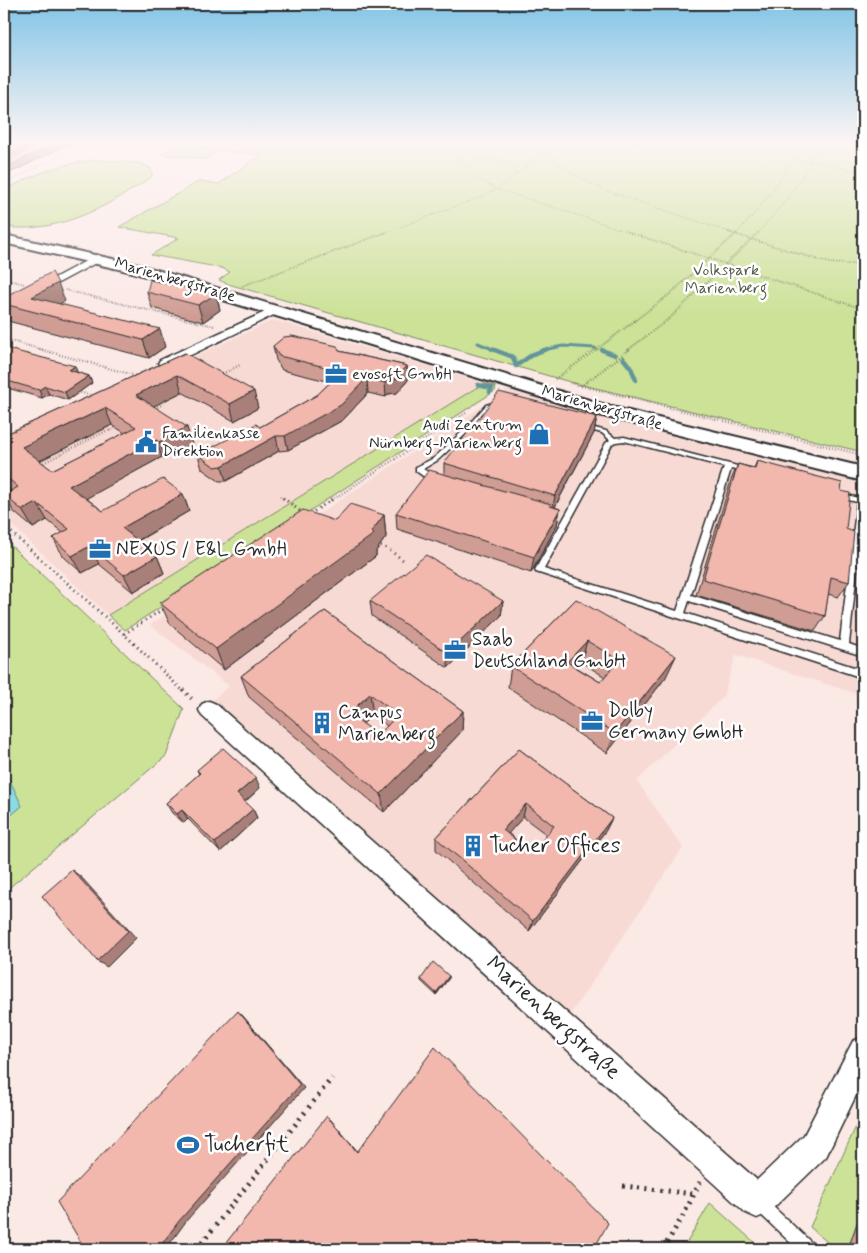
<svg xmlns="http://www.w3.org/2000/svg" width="867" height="1253" font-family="Mynerve,sans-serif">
<rect width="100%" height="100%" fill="#fbe9e6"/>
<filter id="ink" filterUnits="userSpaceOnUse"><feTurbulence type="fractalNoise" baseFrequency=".02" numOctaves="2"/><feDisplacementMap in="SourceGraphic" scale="10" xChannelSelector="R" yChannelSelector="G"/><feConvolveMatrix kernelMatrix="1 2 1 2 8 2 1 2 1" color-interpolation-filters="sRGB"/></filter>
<g filter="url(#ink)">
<path fill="#f8dad5" d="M274,320L484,383L108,615L4,518V443Z
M507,390L863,480V696L736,655L723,697L637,781L683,848L569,1016L209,703L229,686L150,625Z"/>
<path fill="#cbe297" stroke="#7b8661" d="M183,142H863V452L570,382L228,284L219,280L230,272L222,268L151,255L179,238L119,227L200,181L219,184L261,155L176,145Z
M175,147L218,151L205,159L161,154Z
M102,160L138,163L151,168L152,176C143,184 131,190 120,197C83,218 47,232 4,227V190C36,174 65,161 102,160Z
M484,383L496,387L495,391L125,630L108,615Z
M4,539L184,709L166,756L4,892V821L22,806L4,768Z
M863,1111V1249H835L810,1227Z
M710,1203L762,1249H683Z"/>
<path fill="#8adbe4" stroke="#64959a" d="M4,768L22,806L4,821Z"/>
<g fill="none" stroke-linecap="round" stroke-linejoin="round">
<path stroke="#64959a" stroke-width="3" d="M478,343L495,350
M543,350L563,346L595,348"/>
<path stroke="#64959a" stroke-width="4.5" d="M492,349L513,357L516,366L533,354L547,349
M602,350L615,355
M623,358L631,368L636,380
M478,385L492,388L490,392"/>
<g stroke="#2b2b2b" stroke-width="3">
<path id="lane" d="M500,401L502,402V404L490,407L470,430L438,460L423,469L439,479V483H433L416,471V467L434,458L466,428L486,405Z
M584,425L606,431L615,438L624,437L749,469V473H747L731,469L691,595L840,641L857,502L836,497L835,495L839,493L863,499V514L849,644L863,649V656L689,601L685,613L863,670V678L536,572L535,570L606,443L610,440L602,433L582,428L581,427ZM624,441L724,467L677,611L544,569L612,444L616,442Z
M761,1197L766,1200L813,1244L816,1249H797L756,1210L753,1205L756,1200Z"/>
</g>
<g stroke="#2b2b2b" stroke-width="3">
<path id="street" d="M97,255L101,256V260L4,312V305Z
M276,307L280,308L282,310L280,312L168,366L164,367L158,363L160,360Z
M209,701L216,704L757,1180L804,1135L853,1041L863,1037V1081L826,1157L768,1213L757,1218L746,1213L202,716L199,710L202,704Z"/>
</g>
<g stroke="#2b2b2b" stroke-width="4">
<path id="secondary" d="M4,235L140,265L612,407L863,467V481L599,415L132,272L4,243Z"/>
</g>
<path stroke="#2b2b2b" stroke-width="1" stroke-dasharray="0.5 2" stroke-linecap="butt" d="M460,142C458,170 474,178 497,189L632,233
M459,147L477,149L479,152L474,157L494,159L513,165L516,174
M545,152L570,172L604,190L732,233
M793,160L812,161L863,173
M4,184L88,142
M384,233L481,197L497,189L545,152L543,142
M737,233C763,206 784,175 802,142
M758,233C783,205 806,177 819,142"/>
<path stroke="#2b2b2b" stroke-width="2" stroke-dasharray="0.5 2" stroke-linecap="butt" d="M628,232L863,309
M728,232L829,263L863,265
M4,279L25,284
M242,286L387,232
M65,290L214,326
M4,339L43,350
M596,350L670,294L738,232
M628,350L670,318L759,232"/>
<path stroke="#2b2b2b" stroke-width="2.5" stroke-dasharray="0.5 2.5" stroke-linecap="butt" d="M39,349L137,376
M220,375L240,365
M555,379L597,349
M570,383L863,455
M581,386L630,349
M75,391L93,396
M152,409L163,404
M109,431L120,425
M41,464L108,430
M280,496L285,500
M332,500L466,413"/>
<path stroke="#2b2b2b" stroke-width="3" stroke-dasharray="1 4" stroke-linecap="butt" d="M283,498L304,514
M310,514L334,498
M4,526L124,634L184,692
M376,545L388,549L403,560
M124,634L166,607"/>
<path stroke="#2b2b2b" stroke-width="4" stroke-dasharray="1 4.5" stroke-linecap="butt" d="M183,690L194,701"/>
<path stroke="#2b2b2b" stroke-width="5" stroke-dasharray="2 5.5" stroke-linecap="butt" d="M623,1186L694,1194
M197,1249L332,1078
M663,1249L683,1216L700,1182"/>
<use href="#lane" fill="#fff" fill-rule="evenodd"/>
<use href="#street" fill="#fff" fill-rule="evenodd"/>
<use href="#secondary" fill="#fff" fill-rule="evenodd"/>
</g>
<path fill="#d09d95" stroke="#2b2b2b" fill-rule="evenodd" d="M4,292L6,296L65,301L59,304L165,347L149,358L4,320Z
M147,292L216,294L220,310L203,322L152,308Z
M273,346L339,351L407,366L408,380L397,393L388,394L386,397L368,393L343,420L288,450L279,451L226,481H219L202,469L198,455L260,427L317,395L331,382L282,370L276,360Z
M4,348L89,376L92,383L68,400L49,394L42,398L4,387Z
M185,353L258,408L234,421L182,392L153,406L192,444L165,459L162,457L86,498L103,511L183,494L189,511L138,541L157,556L164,573L133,592L99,564L82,573L63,556L53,538L63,533L47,520L33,528L14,512L4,495L11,490L4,484V435ZM112,425L125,433L52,470L39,461Z
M597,417L594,433L555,507L560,509L557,525L531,573L397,529L396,513L444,474V463Z
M757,461L841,491L846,529L849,582L838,597L828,594L825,616L815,631L696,595L731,480L738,464L754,468Z
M384,515L386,537L376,551V556L224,670L170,624L160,603L335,521Z
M576,599L666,677L607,753L508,687L511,666ZM581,662L605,677L600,682L576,667Z
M370,601H503L501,616L448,668L372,616Z
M325,611L463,711L462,731L384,812L249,697L241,676ZM373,714L387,726L378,735L363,724Z
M519,749L612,818L606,830L529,931L436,850V838ZM523,817L547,835L532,853L508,833Z
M197,770L260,788L245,802L253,809L257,818L220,852L188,819L184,823L172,813L166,803L199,774Z
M449,976V978L436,995L421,981V979Z
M863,1206V1249H857L850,1243Z"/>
<path fill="#a98079" stroke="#2b2b2b" d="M26,142H41L4,159V152Z
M59,142H73L4,176V168Z
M58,283L65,301L42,314L32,297Z
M216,294L220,310L203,322L198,305Z
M160,329L165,347L149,358L143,340Z
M75,366L78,374L69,370Z
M407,366L408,380L397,393L388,394L386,397L385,383L387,380Z
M177,375L182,392L142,412L136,395Z
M89,376L92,383L68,400L65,392Z
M367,378L368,393L343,420L288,450L285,436Z
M45,386L49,394L42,398L39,390Z
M254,391L258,408L234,421L230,404Z
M105,408L112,425L31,465L22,447Z
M597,417L594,433L552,512L555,496Z
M187,427L192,444L165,459L159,442Z
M276,436L279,451L226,481L222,466Z
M156,440L162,457L78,503L69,486Z
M183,494L189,511L130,545L122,528Z
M37,503L47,520L33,528L22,510Z
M560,509L557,525L531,573L534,557Z
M384,515L386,537L376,551V556L224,670L216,649L371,532Z
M90,546L99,564L82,573L72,556Z
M157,556L164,573L133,592L124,575Z
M503,601L501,616L448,668V653Z
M587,641L581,662L562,683L567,662Z
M676,656L666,677L607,753L615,733Z
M370,694L373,714L353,733L349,713Z
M463,711L462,731L384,812L381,794Z
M256,778L260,788L242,804L237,794Z
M526,804L523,817L501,842L503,830Z
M253,809L257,818L220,852L215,843Z
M182,810L188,819L184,823L177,814Z
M612,818L606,830L529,931L533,921Z
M72,870L82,878L136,938L107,967L97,961Z
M449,976V978L436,995V993Z
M238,1011L243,1016L304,1088L187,1220L166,1249H167H158Z
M327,1116L330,1119L359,1153L357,1152Z"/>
<path fill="#f2b7ad" stroke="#2b2b2b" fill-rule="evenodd" d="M4,142H26L4,152Z
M45,142H59L4,168V161Z
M52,272L58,283L32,297L160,329L143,340L4,304V297Z
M150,280L216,294L198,305L147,292Z
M292,336L337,346L339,351L407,366L396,379L387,380L385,383L367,378L341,405L285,436H276L222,466L215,467L198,455L256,424L260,427L317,395L342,371L279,356L273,346L284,337Z
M4,348L75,366L69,370L89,376L65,392L45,386L39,390L4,380Z
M185,353L254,391L230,404L177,375L136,395L187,427L159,442L156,440L69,486L103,511L163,479L183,494L122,528L157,556L124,575L90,546L72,556L53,538L69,529L37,503L22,510L4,495L18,487L4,475V435ZM105,408L136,427L52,470L22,447Z
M499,392L597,417L555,496L444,463Z
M757,461L842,483L841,491L850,493L846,529L854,532L849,582L831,577L825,616L703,579L738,464L755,469Z
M429,470L551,504L550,506L560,509L534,557L396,513Z
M350,504L384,515L371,532L374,534L216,649L160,603L303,510L335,521Z
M426,555L503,601L448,653L370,601Z
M576,599L676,656L615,733L511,666ZM587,641L619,660L600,682L567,662Z
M325,611L463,711L381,794L241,676ZM370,694L398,715L378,735L349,713Z
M223,748L256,778L237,794L253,809L215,843L182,810L177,814L166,803L200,773L197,770Z
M519,749L612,818L533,921L436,838ZM526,804L554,826L532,853L503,830Z
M72,870L128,931L97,961L42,896Z
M433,962L449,976L436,993L421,979Z
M238,1011L300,1085L179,1221L158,1249H85L57,1202Z
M435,1047L608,1223L594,1249H221L327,1116L357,1152Z"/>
</g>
<linearGradient id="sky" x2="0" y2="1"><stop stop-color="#82c4e6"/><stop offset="0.45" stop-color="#fdf5f4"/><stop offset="1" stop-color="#fdf5f4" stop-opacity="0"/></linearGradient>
<rect width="867" height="317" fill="url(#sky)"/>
<defs>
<g id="office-bare" transform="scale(1.725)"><path d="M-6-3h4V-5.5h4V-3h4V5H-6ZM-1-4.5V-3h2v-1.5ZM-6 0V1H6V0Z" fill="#1f6fb2" stroke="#fff" stroke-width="2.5" paint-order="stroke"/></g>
<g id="shop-bare" transform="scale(1.725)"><path d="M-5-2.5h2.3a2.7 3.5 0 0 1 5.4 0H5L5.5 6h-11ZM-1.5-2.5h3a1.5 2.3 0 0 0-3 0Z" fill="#1f6fb2" stroke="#fff" stroke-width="2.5" paint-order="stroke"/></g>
<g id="civic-bare" transform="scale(1.725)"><path d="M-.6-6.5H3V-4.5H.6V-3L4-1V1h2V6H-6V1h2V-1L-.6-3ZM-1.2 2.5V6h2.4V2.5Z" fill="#1f6fb2" stroke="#fff" stroke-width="2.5" paint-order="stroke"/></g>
<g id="building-bare" transform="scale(1.725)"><path d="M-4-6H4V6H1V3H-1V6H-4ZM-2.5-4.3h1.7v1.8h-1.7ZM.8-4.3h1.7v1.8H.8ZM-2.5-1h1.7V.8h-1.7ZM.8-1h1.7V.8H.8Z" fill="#1f6fb2" stroke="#fff" stroke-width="2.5" paint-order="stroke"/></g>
<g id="stadium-bare" transform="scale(1.725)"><path d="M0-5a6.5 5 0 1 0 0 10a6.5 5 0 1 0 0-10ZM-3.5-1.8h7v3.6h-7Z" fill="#1f6fb2" stroke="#fff" stroke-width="2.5" paint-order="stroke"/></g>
</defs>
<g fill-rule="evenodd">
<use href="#office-bare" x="336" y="374"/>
<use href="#shop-bare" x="539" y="434"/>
<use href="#civic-bare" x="146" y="442"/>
<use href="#office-bare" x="100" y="549"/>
<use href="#office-bare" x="455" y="650"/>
<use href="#office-bare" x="592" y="721"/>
<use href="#building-bare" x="322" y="723"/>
<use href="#building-bare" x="473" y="846"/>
<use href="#stadium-bare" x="188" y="1145"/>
</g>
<g text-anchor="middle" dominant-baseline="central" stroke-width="5" stroke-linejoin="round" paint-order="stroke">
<g font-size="16" fill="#535946" stroke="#fff">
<text x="726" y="270">Volkspark<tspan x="726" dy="18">Marienberg</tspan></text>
</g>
<g font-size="16" fill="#2b2b2b" stroke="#fff">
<text transform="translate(175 280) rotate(16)">Marienbergstraße</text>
<text transform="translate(602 408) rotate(16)">Marienbergstraße</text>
</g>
<g font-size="16" fill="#2b2b2b" stroke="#fff" text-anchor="start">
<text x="352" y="374">evosoft GmbH</text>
<text x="522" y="425" text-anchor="end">Audi Zentrum<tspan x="522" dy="18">Nürnberg-Marienberg</tspan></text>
<text x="162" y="433">Familienkasse<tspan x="162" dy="18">Direktion</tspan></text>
</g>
<g font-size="19" fill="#2b2b2b" stroke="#fff" text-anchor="start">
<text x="116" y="549">NEXUS / E&amp;L GmbH</text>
<text x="472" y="639">Saab<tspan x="472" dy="22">Deutschland GmbH</tspan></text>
<text x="608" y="710">Dolby<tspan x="608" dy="22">Germany GmbH</tspan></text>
<text x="338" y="712">Campus<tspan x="338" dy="22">Marienberg</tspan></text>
</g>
<g font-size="22" fill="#2b2b2b" stroke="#fff" text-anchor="start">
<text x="489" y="846">Tucher Offices</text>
<text x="204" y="1145">Tucherfit</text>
</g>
<g font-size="22" fill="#2b2b2b" stroke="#fff">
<text transform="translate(553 1018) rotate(42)">Marienbergstraße</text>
</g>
</g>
<rect width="867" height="1253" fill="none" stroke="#fff" stroke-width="20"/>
<rect x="10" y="10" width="847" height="1233" fill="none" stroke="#2b2b2b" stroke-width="2" filter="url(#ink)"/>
</svg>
